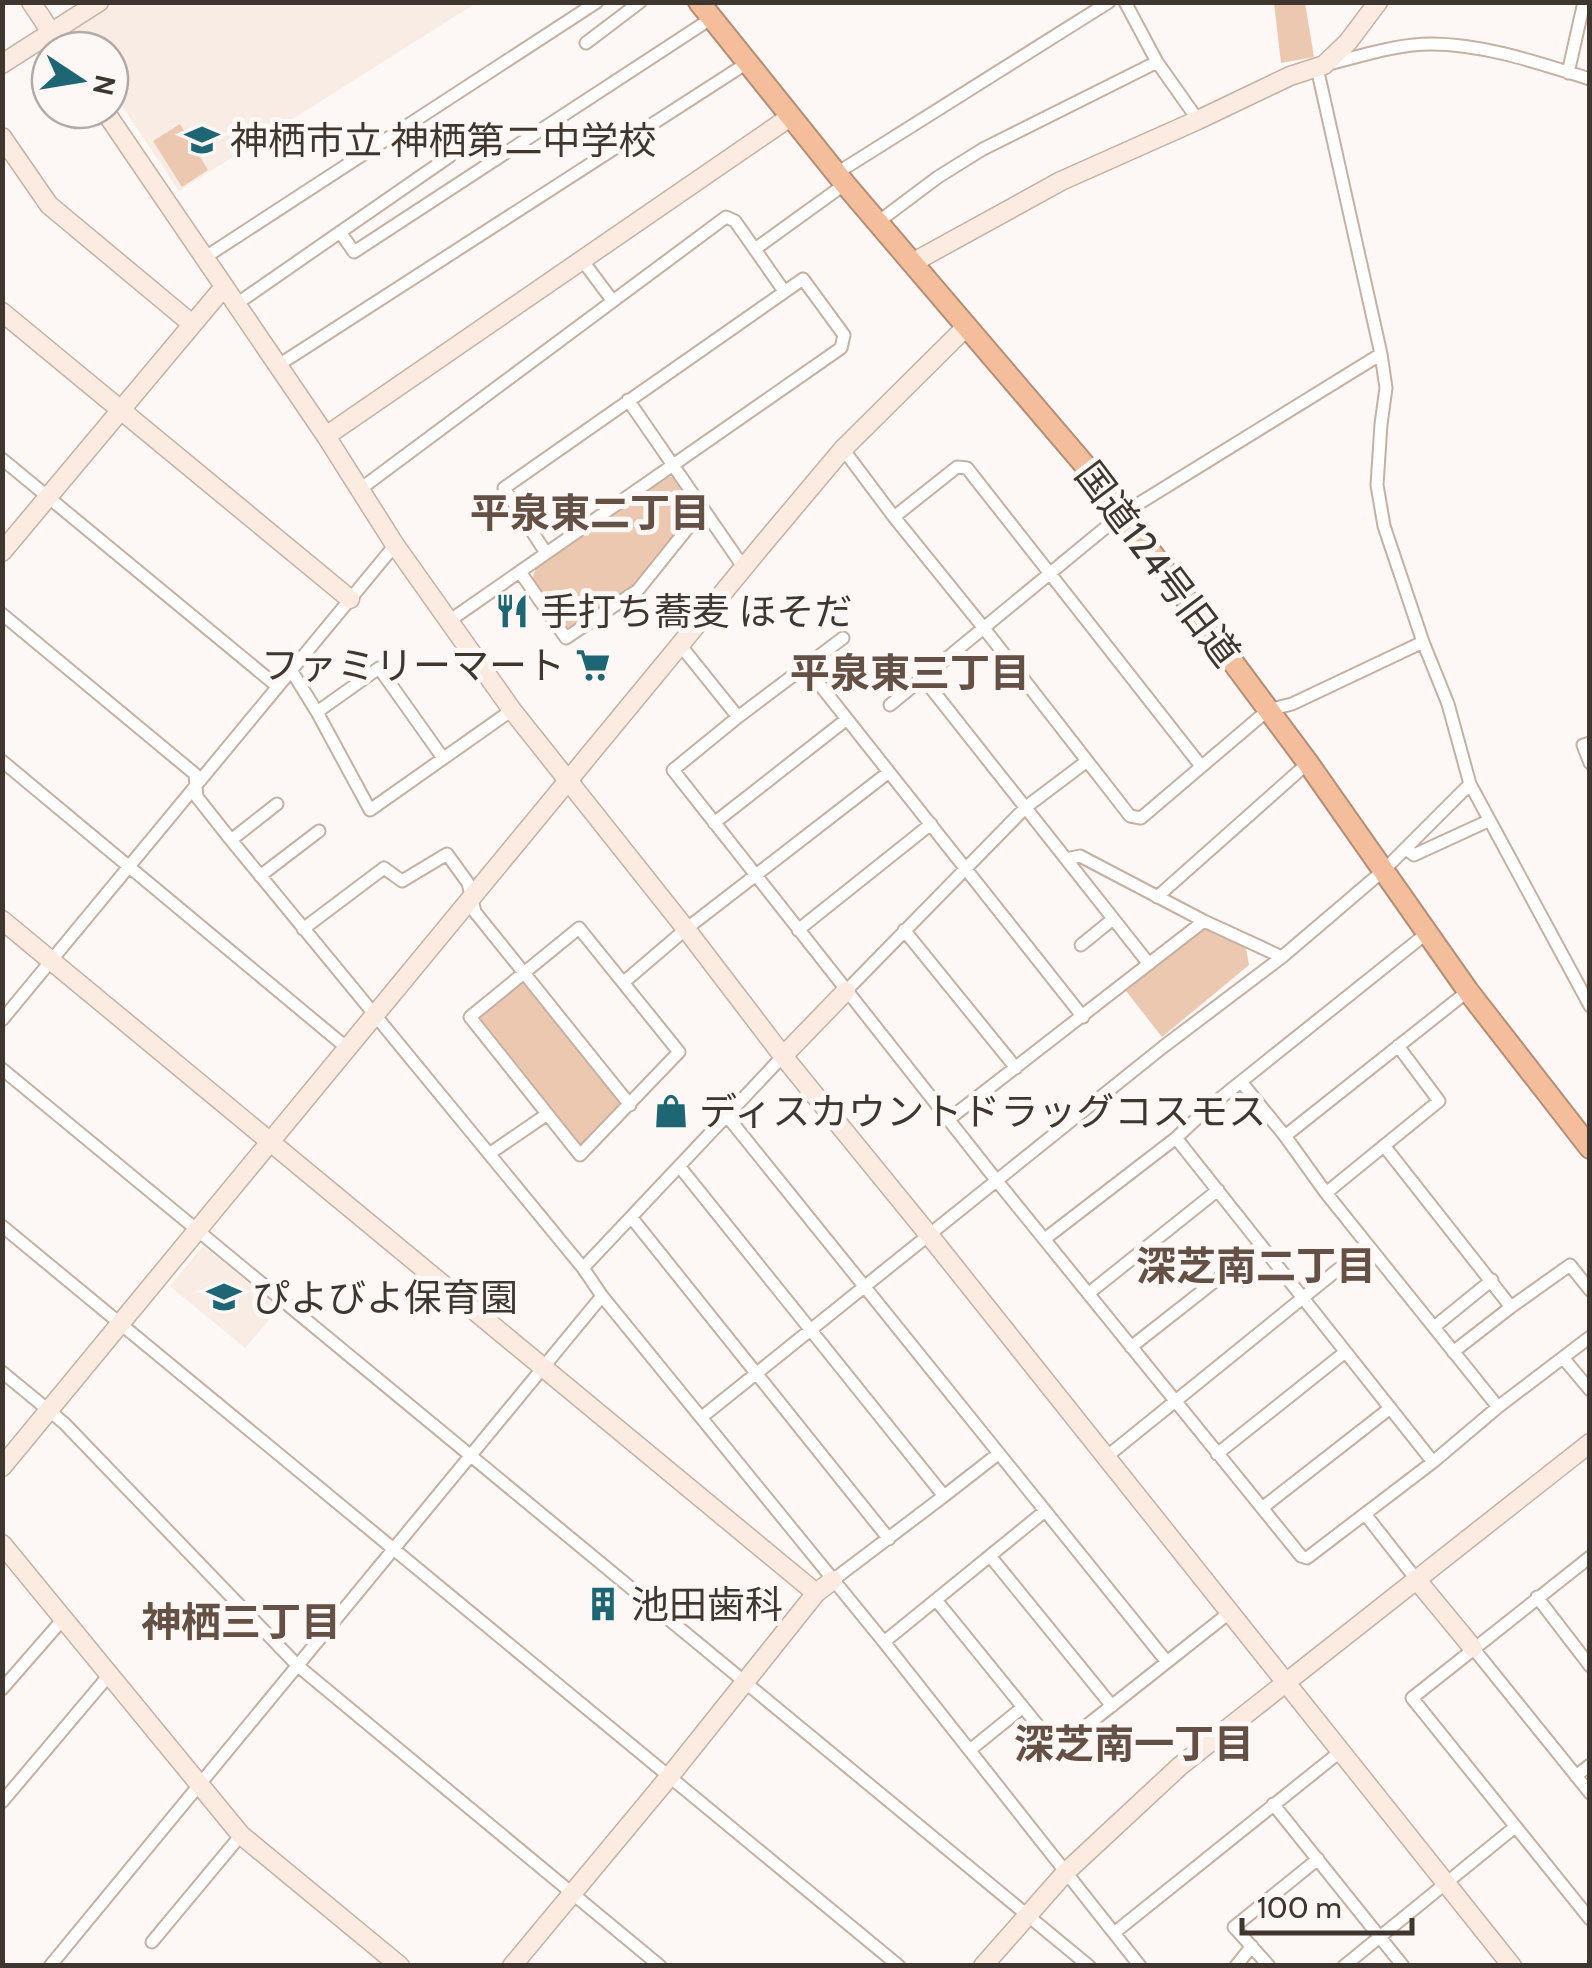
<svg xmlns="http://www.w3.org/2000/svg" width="1592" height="1968" font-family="Cabin,'Noto Sans JP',sans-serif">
<rect width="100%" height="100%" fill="#fdf8f5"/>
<path fill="#f8ece4" d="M115,3H476L179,191L110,88V50H84L73,33L72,30Z
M203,1246L279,1308L245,1348L170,1286Z"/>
<path fill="#edc8b1" d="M1274,3H1305L1314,57L1281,63Z
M180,124L208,170L182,187L153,141Z
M668,477H673L694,509L631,588L572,627H566L532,579L536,568Z
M1199,929H1207L1246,948L1249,965L1162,1037L1126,991Z
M522,982L622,1105L581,1147L476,1019Z"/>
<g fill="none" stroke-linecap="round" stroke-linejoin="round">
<g stroke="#c6b0a2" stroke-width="15">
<path id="street" d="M1125,2L1157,62L1198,120
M586,43L640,2
M1568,73L1584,2
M1590,79C1539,63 1484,44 1431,44C1395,44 1358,57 1324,65L1318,72L1381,354L1386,388L1381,424L1377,485L1384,526L1423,642L1448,704L1470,784L1590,1006
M837,173L1109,2
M878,222L938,177L983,149L1157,62
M340,232L354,252L712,18
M755,249L845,184
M204,258L597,2
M582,260L612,300
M235,305L450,156
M277,366L747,63
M628,400L744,568
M843,449L894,517L983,627L1130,816L1141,818L1268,710L1292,704L1423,642
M2,459L277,686
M359,490L726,217L735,221L784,291
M894,517L957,467L967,468L1201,766
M520,572L566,638L638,590L703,509
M2,614L195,774L197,797L231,840L583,1268L602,1296L884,1642L1140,1966
M449,621L841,348L844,335L803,279L504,488L546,553
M843,638L738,717L673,770L997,1181L1301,1556L1307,1558L1433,1462L1498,1407L1590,1337
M681,646L738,717
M805,666L1083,1017
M291,670L317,712L370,810L512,710
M923,678L1149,964
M890,705L1122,514L1381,354
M317,712L379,668L443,758
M1590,743L1583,745L1590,763
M2,761L347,1048
M714,823L847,719
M231,840L277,804
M1406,849L1414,855L1488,821
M1066,859L1080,856L1204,921L1282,957
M260,876L319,831
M1157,897L1308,763
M579,928L679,1052L580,1155L470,1017Z
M303,929L384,868L402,881L447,854L468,883L475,912L630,1105
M798,930L931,824
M904,930L1016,1068
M1081,945L1113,919
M624,982L686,929L889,772
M846,991L1026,807L1087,761
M2,1020L395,545
M2,1069L1089,1966
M1242,1083L1285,1136L1326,1193L1498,1407
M727,1116L1167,1662
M949,1119L1204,921
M1285,1136L1468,991
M1176,1138L1433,1462
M1385,1147L1511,1307L1453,1352
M489,1154L546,1115
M679,1166L944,1496L833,1580
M1326,1193L1439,1101L1398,1046
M631,1217L889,1539
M2,1226L899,1966
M1046,1238L1176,1138L1208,1108L1427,933
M583,1268L783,1056
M1089,1293L1218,1190
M1511,1307L1570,1265L1590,1290
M1434,1327L1492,1280
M1131,1347L1261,1245
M1564,1359L1590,1390
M2,1372L64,1423L298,1666L660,1966
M702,1417L1163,1047L1282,957L1384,870L1470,784
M1217,1454L1344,1353
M1105,1458L1336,1271L1369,1247
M944,1496L998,1454
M1262,1508L1389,1409
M1365,1514L1416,1579
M990,1556L1112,1706
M1590,1557L1412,1698L1590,1919
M1537,1597L1590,1666
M936,1600L1057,1749L1229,1613
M884,1642L1045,1511
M1473,1648L1590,1793
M2,1689L64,1618
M970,1750L1023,1707
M1576,1776L1590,1765
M2,1802L110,1674
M1273,1804L1403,1966
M1114,1933L1341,1751
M152,1942L241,1835
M50,1966L602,1296
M1236,1966L1252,1946
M1269,1966L1234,1927L1318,1859
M1344,1966L1515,1827"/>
</g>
<g stroke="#c6b0a2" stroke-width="21">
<path id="secondary" d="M31,2L63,50
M2,64L99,2
M104,110L326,436L395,545L512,710L686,929L783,1056L929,1235L1512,1966
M2,137L49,205L192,324
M912,263L1061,181L1198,120L1290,76L1324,65L1348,42L1378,2
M2,312L350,599
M326,436L790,117
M2,552L223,288
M2,920L816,1593
M783,1056L846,991
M2,1467L764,543L843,449L967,326
M2,1544L241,1835L400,1966
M1416,1579L1473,1648
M512,1966L669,1777L816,1593L833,1580
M983,1966L1066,1872L1180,1766L1590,1443"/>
</g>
<g stroke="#b58e76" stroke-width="24">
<path id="highway" d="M699,2L845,184L1095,477L1308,763L1468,991L1590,1148"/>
</g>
<use href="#street" stroke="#fff" stroke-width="11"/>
<use href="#secondary" stroke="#fcebe1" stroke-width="18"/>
<use href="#highway" stroke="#f4bd9b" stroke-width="20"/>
</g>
<defs>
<g id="school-bare" transform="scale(2.7)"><path d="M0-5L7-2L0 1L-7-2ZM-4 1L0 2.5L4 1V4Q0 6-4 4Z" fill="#1f6675" stroke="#fdf8f5" stroke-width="2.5" paint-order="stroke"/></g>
<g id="restaurant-bare" transform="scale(2.7)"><path d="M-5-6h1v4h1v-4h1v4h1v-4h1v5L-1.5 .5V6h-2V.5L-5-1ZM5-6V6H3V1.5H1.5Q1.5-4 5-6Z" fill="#1f6675" stroke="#fdf8f5" stroke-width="2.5" paint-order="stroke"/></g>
<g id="supermarket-bare" transform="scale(2.7)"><path d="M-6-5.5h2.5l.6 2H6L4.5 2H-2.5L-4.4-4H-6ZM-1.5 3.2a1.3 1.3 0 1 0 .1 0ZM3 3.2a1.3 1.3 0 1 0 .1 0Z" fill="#1f6675" stroke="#fdf8f5" stroke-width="2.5" paint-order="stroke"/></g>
<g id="shop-bare" transform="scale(2.7)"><path d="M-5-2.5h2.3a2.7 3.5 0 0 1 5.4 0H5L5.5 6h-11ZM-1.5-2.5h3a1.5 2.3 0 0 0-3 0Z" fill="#1f6675" stroke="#fdf8f5" stroke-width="2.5" paint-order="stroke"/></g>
<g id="building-bare" transform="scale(2.7)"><path d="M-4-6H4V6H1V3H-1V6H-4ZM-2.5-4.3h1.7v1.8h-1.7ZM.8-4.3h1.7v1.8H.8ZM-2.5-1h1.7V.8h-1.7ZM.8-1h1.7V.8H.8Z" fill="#1f6675" stroke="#fdf8f5" stroke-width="2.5" paint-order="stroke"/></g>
</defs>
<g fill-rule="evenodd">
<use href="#school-bare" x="202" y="140"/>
<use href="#restaurant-bare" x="512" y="611"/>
<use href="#supermarket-bare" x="593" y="665"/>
<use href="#shop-bare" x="671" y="1111"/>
<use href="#school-bare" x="224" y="1297"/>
<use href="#building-bare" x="603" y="1604"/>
</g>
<g text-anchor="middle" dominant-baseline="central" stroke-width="10" stroke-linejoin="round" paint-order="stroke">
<g font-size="38" fill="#3f3630" stroke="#fdf8f5" text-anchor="start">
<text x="230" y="140">神栖市立 神栖第二中学校</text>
<text x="540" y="611">手打ち蕎麦 ほそだ</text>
<text x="565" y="665" text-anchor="end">ファミリーマート</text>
<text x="699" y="1111">ディスカウントドラッグコスモス</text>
<text x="252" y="1297">ぴよびよ保育園</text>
<text x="631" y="1604">池田歯科</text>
</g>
<g font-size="38" fill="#3f3630" stroke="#fdf8f5">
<text transform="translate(1158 564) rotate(53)">国道124号旧道</text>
</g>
<g font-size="40" font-weight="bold" fill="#645044" stroke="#fdf8f5">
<text x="590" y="512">平泉東二丁目</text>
<text x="910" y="672">平泉東三丁目</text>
<text x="1256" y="1265">深芝南二丁目</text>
<text x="241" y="1621">神栖三丁目</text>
<text x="1134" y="1743">深芝南一丁目</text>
</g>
</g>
<rect width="1592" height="1968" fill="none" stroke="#3f3630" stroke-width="10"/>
<g transform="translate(80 80) rotate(102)"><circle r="48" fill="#fdf8f5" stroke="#b1aaa6" stroke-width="2.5"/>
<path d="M0-8L18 38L0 25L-18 38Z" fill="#1f6675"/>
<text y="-15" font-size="28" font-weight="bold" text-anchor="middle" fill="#3f3630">N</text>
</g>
<path d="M1242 1918v15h170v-15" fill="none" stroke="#3f3630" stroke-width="5"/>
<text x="1257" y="1918" font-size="30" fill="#3f3630" stroke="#fdf8f5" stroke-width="8" paint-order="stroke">100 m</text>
</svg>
